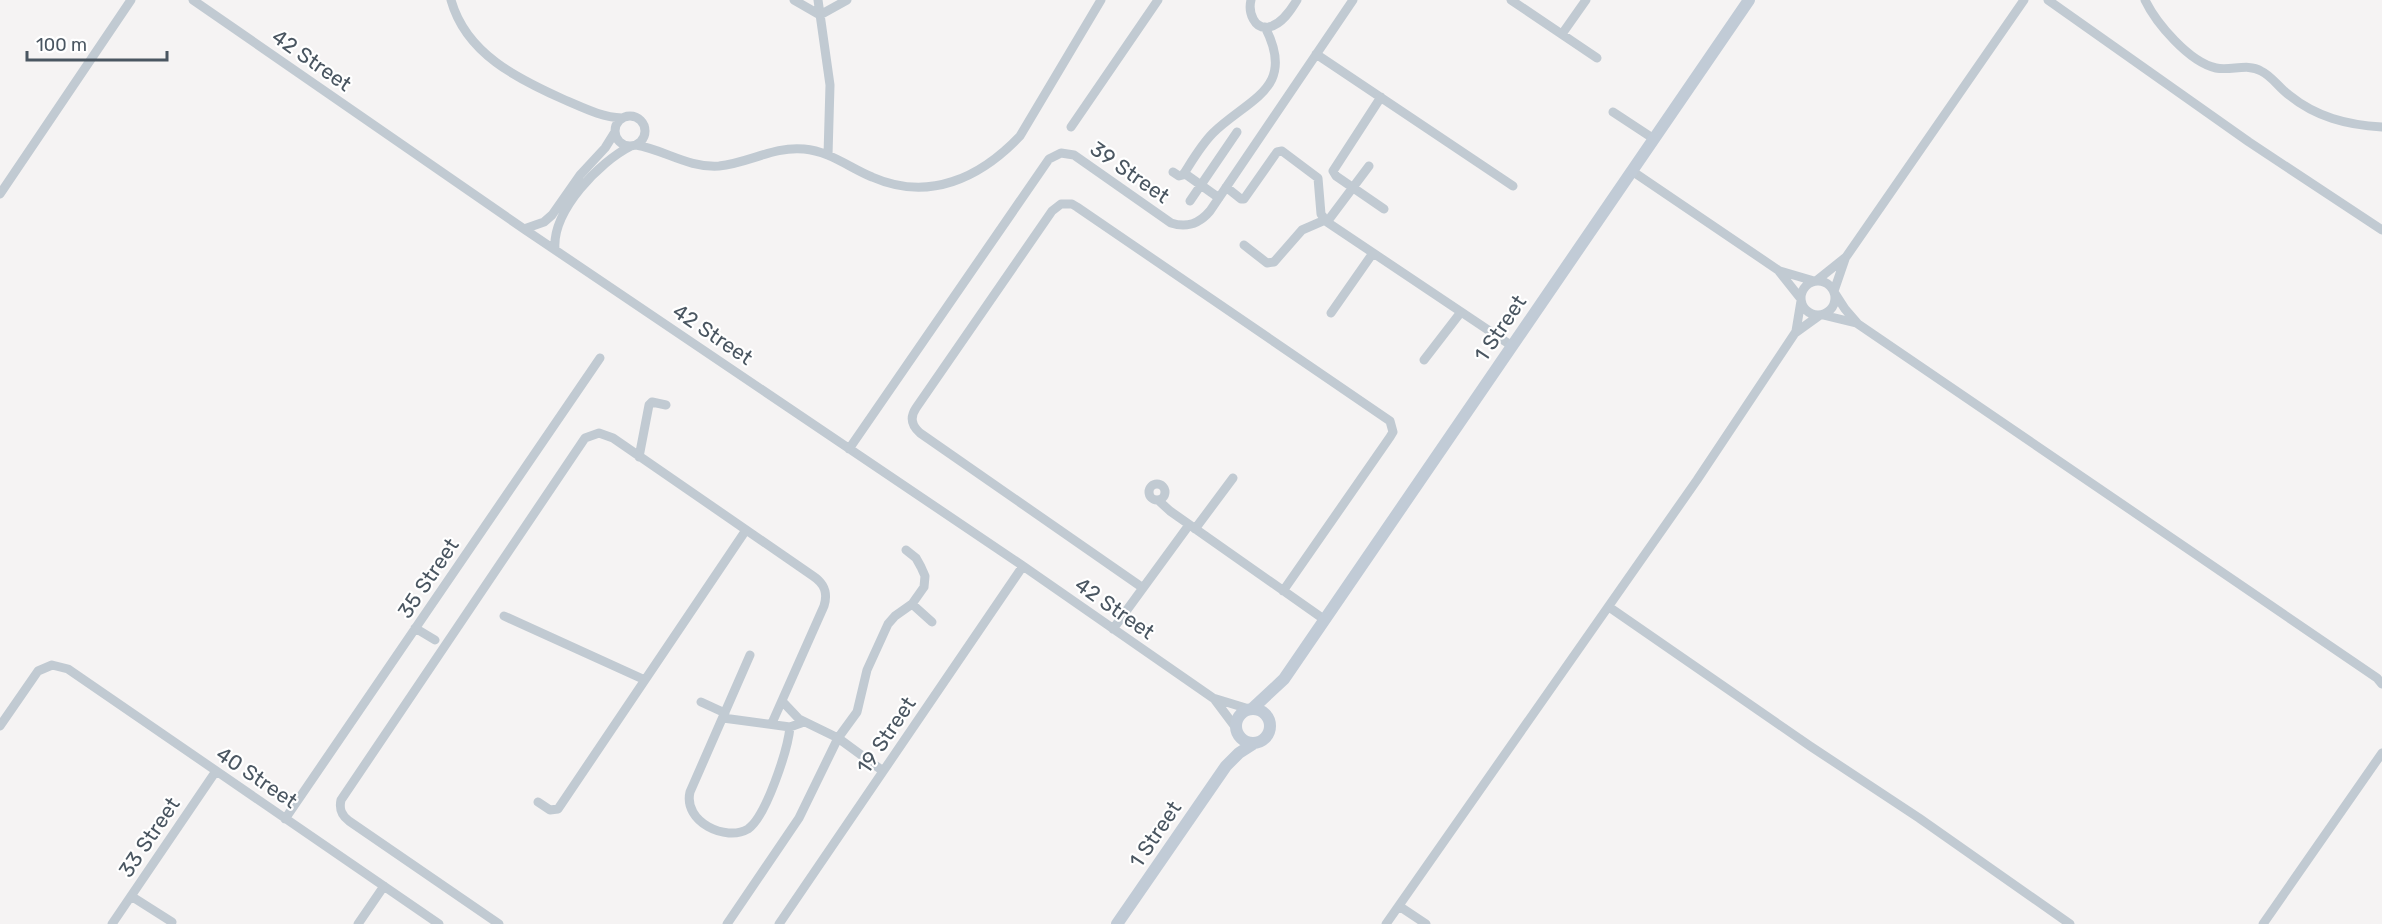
<svg xmlns="http://www.w3.org/2000/svg" width="2382" height="924" font-family="Rubik,sans-serif">
<rect width="100%" height="100%" fill="#f5f3f3"/>
<g fill="none" stroke-linecap="round" stroke-linejoin="round">
<path stroke="#c1cad2" stroke-width="9" d="M193,0L524,229L1023,566L1213,698L1249,709
M451,0C466,54 518,79 565,100C584,108 601,117 622,118
M794,0L820,15L847,0
M818,0L830,85L828,155
M1251,0C1248,12 1254,30 1269,27C1282,24 1291,10 1297,0
M1511,0L1597,58
M2048,0L2249,142L2382,230
M2145,0C2156,23 2189,62 2216,68C2231,71 2248,63 2261,71C2272,76 2279,88 2289,95C2316,117 2347,125 2382,127
M1562,34L1586,0
M1316,54L1513,186
M1381,97L1333,171L1336,176L1384,209
M1613,112L1654,139
M615 131a15 15 0 1 1 30 0a15 15 0 1 1-30 0Z
M1071,127L1158,0
M636,145C665,150 688,168 719,166C749,163 774,146 804,149C829,151 850,168 872,177C929,202 980,178 1020,136L1101,0
M1632,171L1778,270L1801,299
M1173,172L1179,176L1183,175C1192,161 1201,145 1213,133C1249,98 1297,89 1265,27
M1184,173L1219,198
M1226,187L1241,199H1244L1277,152L1282,151L1318,178L1321,214L1327,222L1512,346
M0,194L131,0
M1190,201L1237,132
M1327,222L1369,166
M524,229L544,222L552,215L580,175L605,148L615,132
M1244,245L1267,263L1274,262L1302,230L1325,220
M555,249C552,211 599,162 631,146
M1780,271L1814,281
M1801 298a17 17 0 1 1 34 0a17 17 0 1 1-34 0Z
M1816,281L1846,257L2024,0
M1834,291L1845,259
M1834,292L1845,309L1858,324L2377,678L2382,684
M1331,313L1373,253
M1823,315L1856,323
M1796,331L1801,301
M1424,360L1461,312
M849,449L1049,159L1061,153L1074,155L1171,223C1187,228 1199,224 1210,211L1353,0
M639,457L649,405L652,402L666,405
M1149 492a8 8 0 1 1 16 0a8 8 0 1 1-16 0Z
M1158,500L1170,511L1325,620
M1195,529L1233,478
M1143,588L920,433C911,425 910,417 916,408L1052,211L1061,204H1072L1077,207L1390,421L1393,432L1390,437L1283,591
M912,604L932,622
M1609,607L1810,746L1919,818L2070,924
M504,616L645,680
M415,628L435,640
M1113,629L1189,525
M750,655L690,792C683,822 726,842 748,829C766,817 788,749 790,727
M1215,700L1236,728
M782,701L799,719L838,738L883,771
M701,702L725,713
M723,718L790,727L804,722
M0,726L38,671L52,665L68,669L439,924
M538,802L550,810L558,809L746,530
M285,819L600,358
M131,896L172,922
M1399,906L1426,924
M112,924L216,771
M358,924L384,886
M499,924L349,821C341,815 339,809 341,800L585,438L599,433L613,438L813,576C825,584 828,593 824,606L772,723
M727,924L799,818L838,738L857,712L867,670L888,624L895,616L912,604L924,587L925,576L921,567L916,558L906,550
M779,924L1023,566
M1386,924L1697,480L1795,333L1820,315
M2263,924L2382,753"/>
<path stroke="#c1cbd6" stroke-width="12" d="M1253,708L1284,679L1749,0
M1236 726a17 17 0 1 1 34 0a17 17 0 1 1-34 0Z
M1117,924L1226,766L1239,753L1253,744"/>
</g>
<g text-anchor="middle" dominant-baseline="central" stroke-width="4.5" stroke-linejoin="round" paint-order="stroke">
<g font-size="21" fill="#4a5661" stroke="#fff">
<text transform="translate(312 60) rotate(35)">42 Street</text>
<text transform="translate(1130 172) rotate(35)">39 Street</text>
<text transform="translate(1500 328) rotate(-56)">1 Street</text>
<text transform="translate(713 334) rotate(34)">42 Street</text>
<text transform="translate(428 578) rotate(-56)">35 Street</text>
<text transform="translate(1115 608) rotate(35)">42 Street</text>
<text transform="translate(886 735) rotate(-56)">19 Street</text>
<text transform="translate(257 777) rotate(34)">40 Street</text>
<text transform="translate(1155 834) rotate(-56)">1 Street</text>
<text transform="translate(149 837) rotate(-56)">33 Street</text>
</g>
</g>
<path d="M27 51v9h140v-9" fill="none" stroke="#4a5661" stroke-width="3"/>
<text x="36" y="51" font-size="18" fill="#4a5661" stroke="#ffffff" stroke-width="4.5" paint-order="stroke">100 m</text>
</svg>
